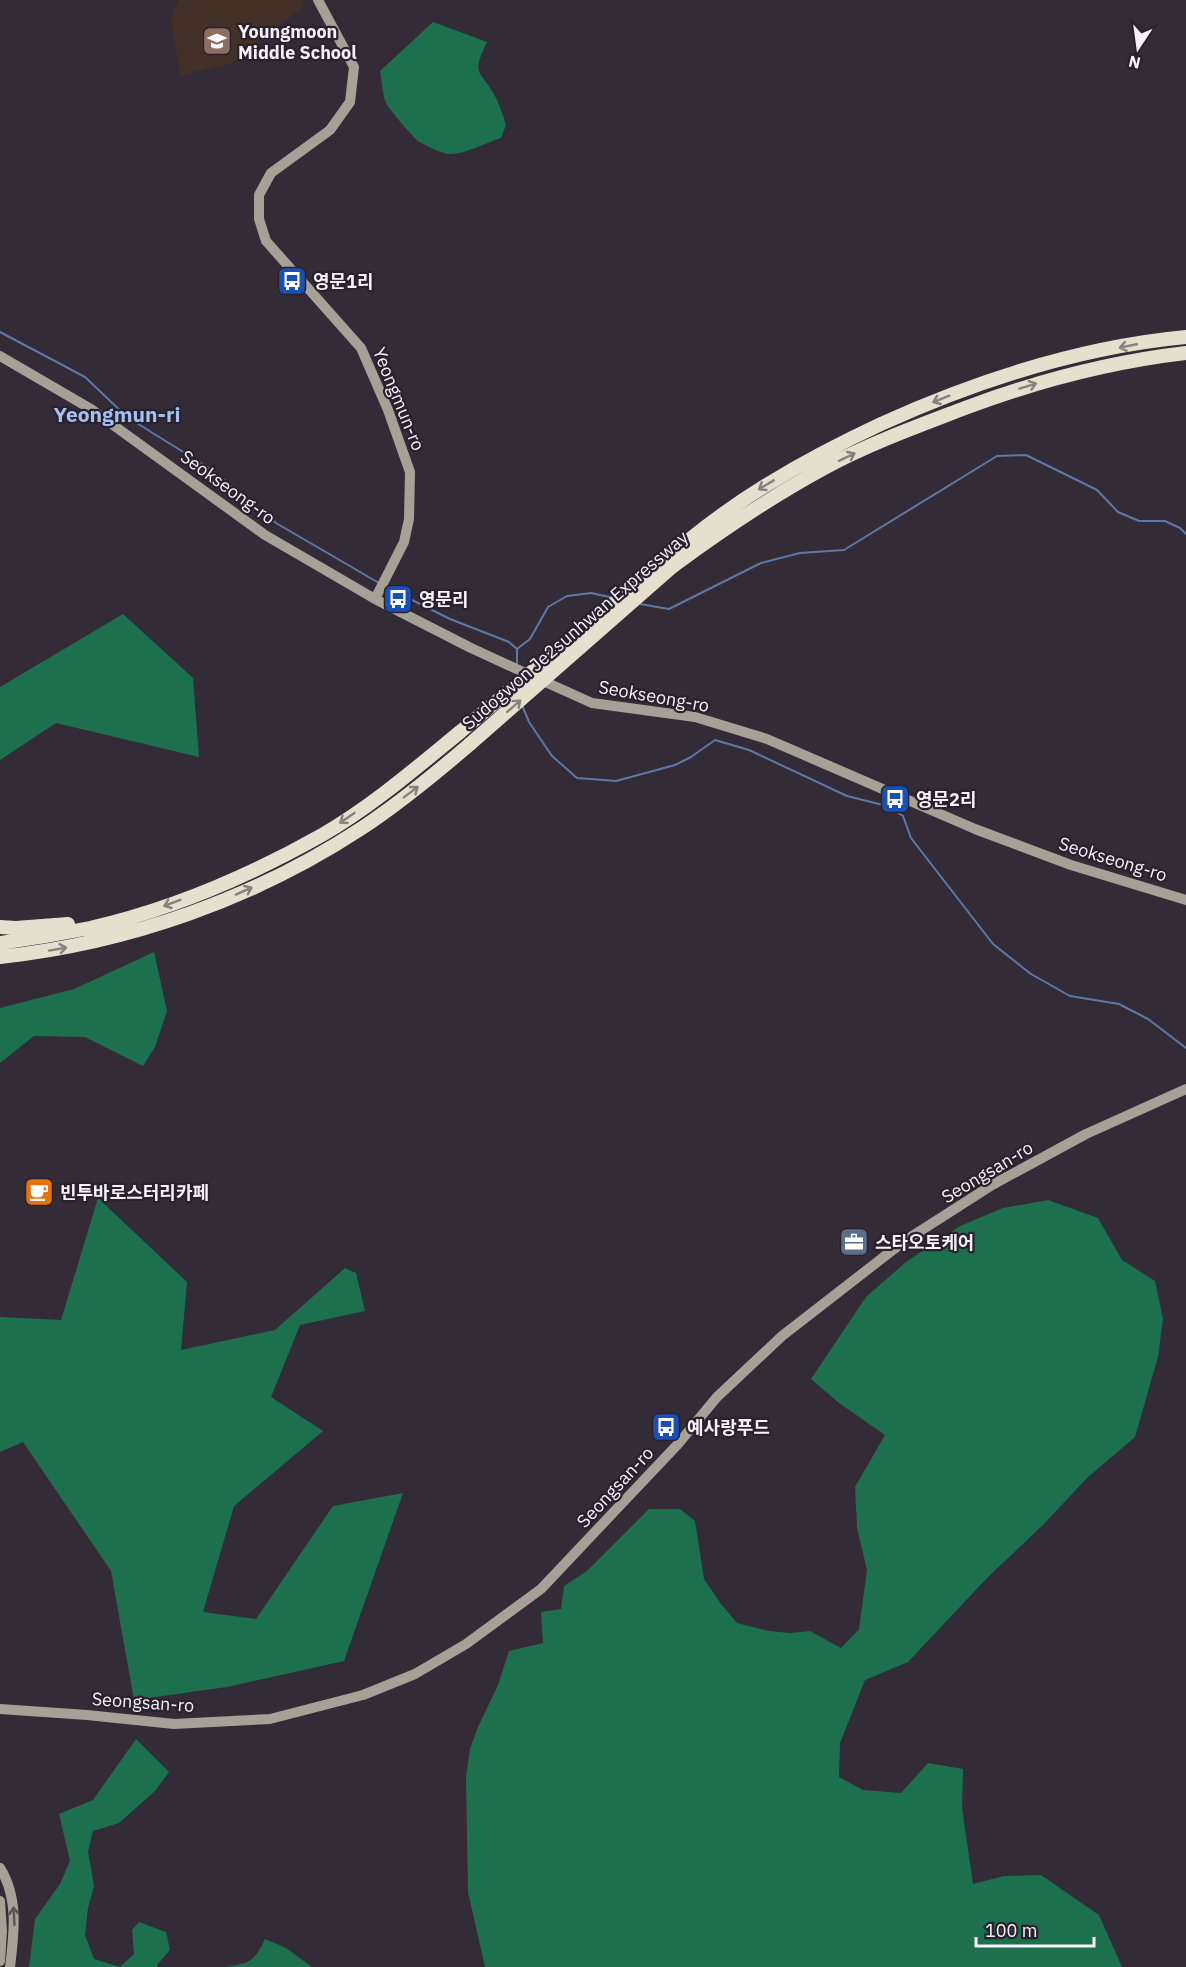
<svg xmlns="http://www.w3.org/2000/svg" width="1186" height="1967" font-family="'IBM Plex Sans','Noto Sans KR',sans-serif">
<rect width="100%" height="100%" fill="#332b36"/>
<path fill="#433128" d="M178,0H301L304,6L232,63L180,75L171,18Z"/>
<path fill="#1c704e" d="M433,22L487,42C470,77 481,69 496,98C500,106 503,116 506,125L501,138C485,143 464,155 448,154C441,153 424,145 418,141C413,137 388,108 386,103C382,93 382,81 380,71Z
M123,614L193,678L199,757L56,723L0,760V687Z
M154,952L167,1011L155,1047L143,1066L85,1037L34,1036L0,1063V1137V1008L74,989Z
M98,1198L187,1282L181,1350L275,1330L345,1268L356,1273L365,1311L300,1325L271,1397L323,1431L234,1506L203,1612L256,1619L333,1506L403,1493L344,1661L227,1687L134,1700L111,1571L23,1442L0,1452V1317L61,1320Z
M1048,1200L1098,1218L1122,1260L1155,1281L1163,1319L1158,1357L1135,1437L1087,1478L1043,1525L988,1577L908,1662L865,1680L840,1743L839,1777L863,1790L901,1793L928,1763L963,1769L962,1808L973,1884L1004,1876L1041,1875L1099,1915L1122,1967H485L468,1892L466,1777L470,1749L478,1727L498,1685L509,1651L543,1643L541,1612L561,1609L564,1586L587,1571L649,1509H680L695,1521L704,1579L721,1604L737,1623L769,1631L790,1633L810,1631L841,1648L859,1629L867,1570L857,1528L855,1487L885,1435L839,1403L811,1379L866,1297L906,1262L960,1226L1003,1208Z
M136,1739L169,1772L155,1791L119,1823L93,1831L88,1851L94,1886L88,1908L85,1935L94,1959L120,1967L134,1954L132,1930L139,1922L166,1932L170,1950L157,1965L158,1967H29L35,1919L60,1884L70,1861L59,1814L93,1800Z
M265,1939L286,1948L312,1967H226C250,1963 254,1962 265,1939Z"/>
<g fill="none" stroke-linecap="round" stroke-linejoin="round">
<path stroke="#5f78a8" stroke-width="2" d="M0,332L85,377L127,417L209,468L276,523L379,583
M384,586L450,619L509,642L517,649V664
M640,604L669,609L761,563L800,553L844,550L997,456L1026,455L1097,490L1118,512L1139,521H1165L1180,528L1186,534
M517,649L530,639L548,607L567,596L591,593L614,598
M522,705L529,722L552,756L577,778L616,781L675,765L691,757L715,740L749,750L847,796L887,806L903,816L911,838L993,944L1031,974L1070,996L1119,1004L1148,1019L1186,1048"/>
<path stroke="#a6a197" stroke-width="10" d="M318,0L354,67L350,102L330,130L271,173L259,195V219L266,241L361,348L388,410L410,472L409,519L404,542L375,599
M0,356L91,409L265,535L375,599L471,648L532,676L592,703L695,717L767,739L975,829L1071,865L1186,900
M0,1709L87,1715L174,1724L270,1719L363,1695L415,1674L466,1644L541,1589L678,1444L717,1397L782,1336L903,1242L992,1185L1086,1134L1186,1089
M0,1868C19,1898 14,1934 10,1967
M0,1901L2,1931L0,1961"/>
<path stroke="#e5dfce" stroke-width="14" d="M667,559C730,502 804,460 881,424C978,380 1080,347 1186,337
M673,566C722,530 772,496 826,467C871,443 918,426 965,408C1037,381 1109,362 1186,353
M0,927L16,928L68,924
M0,943C30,939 60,934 90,928C170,910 251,875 322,835C372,806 416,768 460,732
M0,957C128,943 254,899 362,828C400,803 435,774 470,744"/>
<path stroke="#e5dfce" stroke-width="14" d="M460,732L667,559
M470,744L673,566"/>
</g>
<defs><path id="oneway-shaft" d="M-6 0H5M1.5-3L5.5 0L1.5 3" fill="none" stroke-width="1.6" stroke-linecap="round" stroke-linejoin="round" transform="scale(1.5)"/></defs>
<g stroke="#87807d">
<use href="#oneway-shaft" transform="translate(1128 346) rotate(169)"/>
<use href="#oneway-shaft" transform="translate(1028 386) rotate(-17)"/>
<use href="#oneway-shaft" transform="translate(941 399) rotate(158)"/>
<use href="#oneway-shaft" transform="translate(847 457) rotate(-25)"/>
<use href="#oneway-shaft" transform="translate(766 485) rotate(149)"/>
<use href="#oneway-shaft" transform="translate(514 706) rotate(-41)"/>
<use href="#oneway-shaft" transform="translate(411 792) rotate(-37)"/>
<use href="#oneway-shaft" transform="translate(347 818) rotate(146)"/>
<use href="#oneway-shaft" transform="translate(244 891) rotate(-24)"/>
<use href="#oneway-shaft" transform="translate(172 903) rotate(159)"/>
<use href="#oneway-shaft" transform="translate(58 949) rotate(-10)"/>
</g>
<use stroke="#5b5457" href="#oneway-shaft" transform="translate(14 1916) rotate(-93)"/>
<defs>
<g id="school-square" transform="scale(1.5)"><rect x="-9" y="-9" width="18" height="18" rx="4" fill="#8d6e63" stroke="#29212c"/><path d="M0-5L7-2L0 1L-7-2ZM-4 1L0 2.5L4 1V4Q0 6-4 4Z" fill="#fff"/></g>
<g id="bus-square" transform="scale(1.5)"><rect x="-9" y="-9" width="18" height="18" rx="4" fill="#1a4fb4" stroke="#29212c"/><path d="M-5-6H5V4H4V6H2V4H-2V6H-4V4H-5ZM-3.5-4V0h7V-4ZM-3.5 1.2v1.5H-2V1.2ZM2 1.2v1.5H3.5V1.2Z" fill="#fff"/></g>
<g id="cafe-square" transform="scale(1.5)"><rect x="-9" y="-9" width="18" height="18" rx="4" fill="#e8710a" stroke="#29212c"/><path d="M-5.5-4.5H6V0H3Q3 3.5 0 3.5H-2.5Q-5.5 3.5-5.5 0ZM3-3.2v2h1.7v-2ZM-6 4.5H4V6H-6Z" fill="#fff"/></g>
<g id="office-square" transform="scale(1.5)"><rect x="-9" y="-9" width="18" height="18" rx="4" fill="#5c6f8a" stroke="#29212c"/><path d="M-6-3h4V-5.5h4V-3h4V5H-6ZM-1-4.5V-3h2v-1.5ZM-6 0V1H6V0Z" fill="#fff"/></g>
</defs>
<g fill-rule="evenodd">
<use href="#school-square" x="217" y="41"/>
<use href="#bus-square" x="292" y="281"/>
<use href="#bus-square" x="398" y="599"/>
<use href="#bus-square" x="895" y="799"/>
<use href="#cafe-square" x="39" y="1192"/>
<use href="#office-square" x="854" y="1242"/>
<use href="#bus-square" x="666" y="1427"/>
</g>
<g text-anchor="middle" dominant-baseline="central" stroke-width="4.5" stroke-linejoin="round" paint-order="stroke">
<g font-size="18" font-weight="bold" fill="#f7f2f9" stroke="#29212c" text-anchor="start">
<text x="238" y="31">Youngmoon<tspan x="238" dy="21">Middle School</tspan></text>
<text x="313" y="281">영문1리</text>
<text x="419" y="599">영문리</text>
<text x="916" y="799">영문2리</text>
<text x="60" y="1192">빈투바로스터리카페</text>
<text x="875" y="1242">스타오토케어</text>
<text x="687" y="1427">예사랑푸드</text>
</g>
<g font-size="18" fill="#f7f2f9" stroke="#29212c">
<text transform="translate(399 399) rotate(68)">Yeongmun-ro</text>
<text transform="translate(228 487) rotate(36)">Seokseong-ro</text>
<text transform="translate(575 630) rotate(-41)">Sudogwon Je2sunhwan Expressway</text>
<text transform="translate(654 696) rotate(10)">Seokseong-ro</text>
<text transform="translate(1113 859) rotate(17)">Seokseong-ro</text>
<text transform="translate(987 1172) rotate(-31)">Seongsan-ro</text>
<text transform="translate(615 1487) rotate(-47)">Seongsan-ro</text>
<text transform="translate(143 1702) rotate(4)">Seongsan-ro</text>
</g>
<g font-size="21" font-weight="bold" fill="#a5bff3" stroke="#29212c">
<text x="117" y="414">Yeongmun-ri</text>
</g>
</g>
<g transform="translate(1138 48) rotate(193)" stroke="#29212c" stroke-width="4.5" paint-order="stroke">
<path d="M0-4.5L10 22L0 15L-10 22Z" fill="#f7f2f9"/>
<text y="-9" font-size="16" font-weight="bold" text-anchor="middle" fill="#f7f2f9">N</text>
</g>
<path d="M976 1937v9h118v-9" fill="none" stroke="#f7f2f9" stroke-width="3"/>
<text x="985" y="1937" font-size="18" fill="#f7f2f9" stroke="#29212c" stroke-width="4.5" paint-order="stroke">100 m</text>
</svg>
